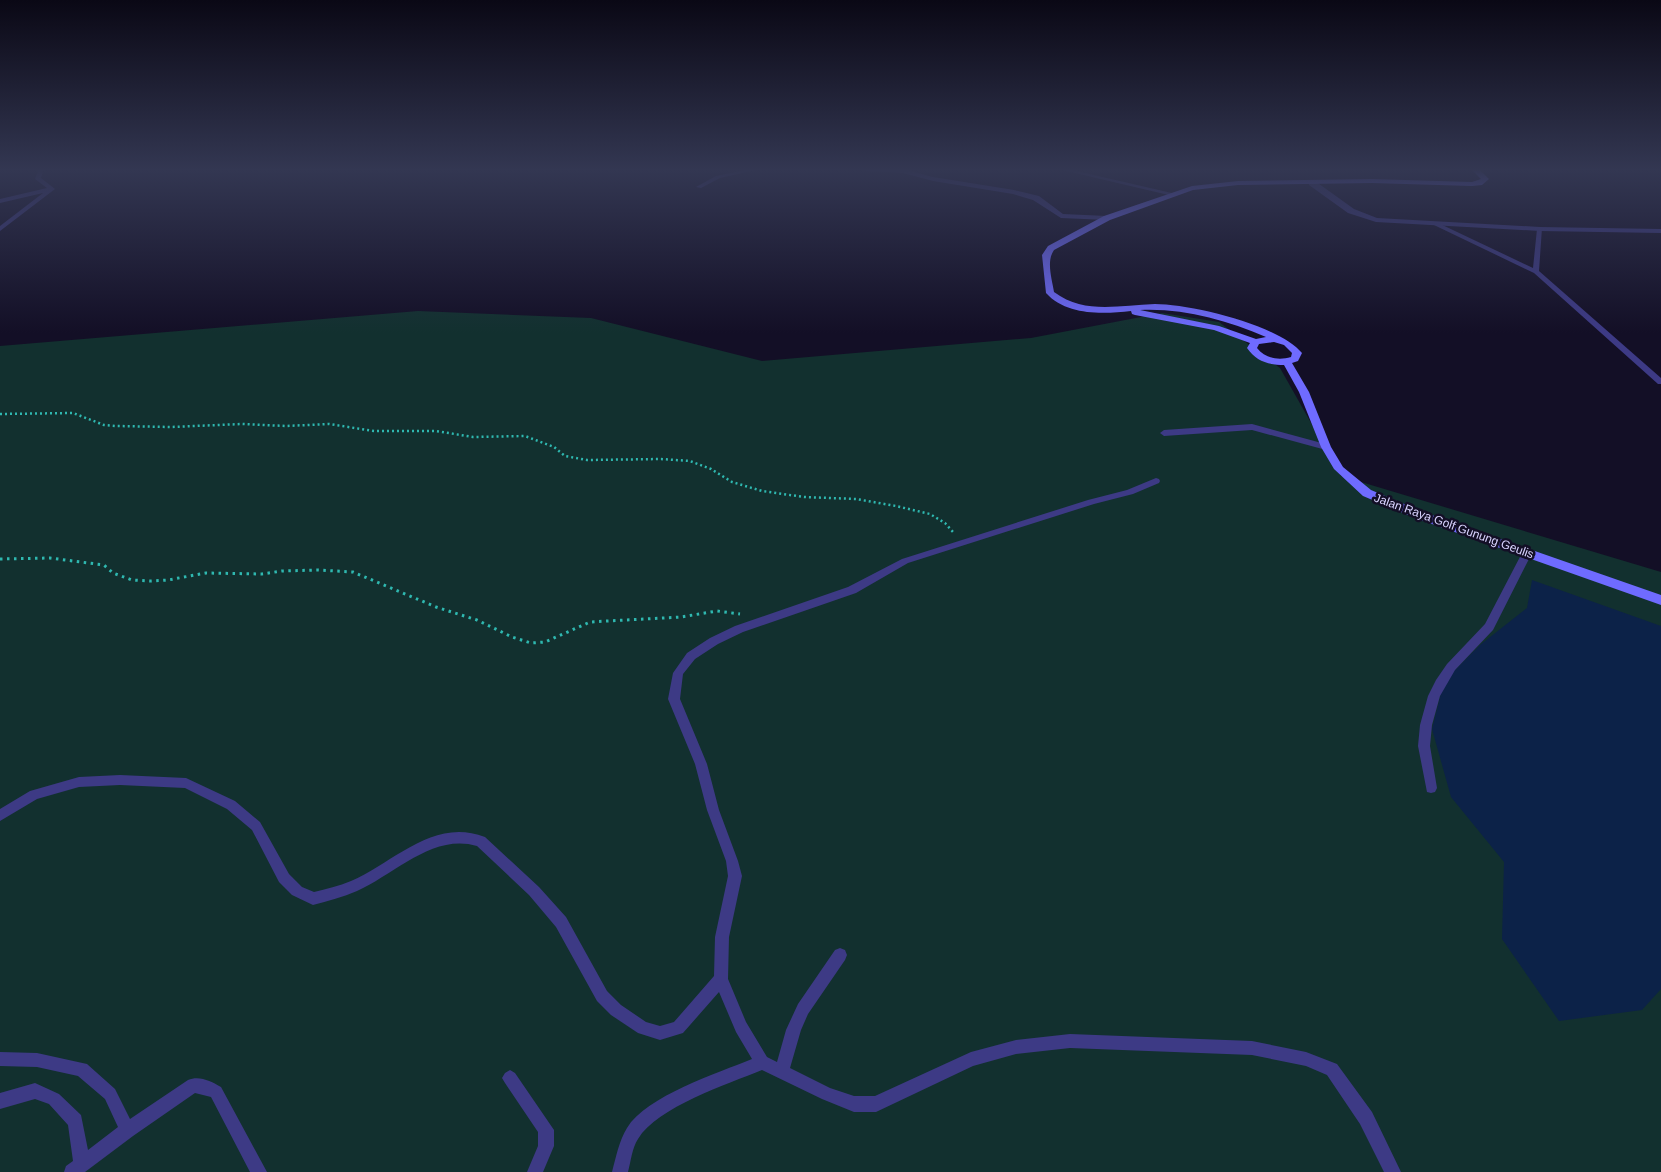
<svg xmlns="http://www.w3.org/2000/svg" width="1661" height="1172" font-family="Arial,sans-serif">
<rect width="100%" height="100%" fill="#130f26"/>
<path fill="#12302f" d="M418,311L591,318L762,361L1031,338L1162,313L1219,322L1280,368L1341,476L1661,572V1172H0V346Z"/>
<path fill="#0c2248" d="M1532,580L1661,626V989L1642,1010L1559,1021L1502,939L1504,862L1451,797L1432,729L1444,681L1480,645L1527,608Z"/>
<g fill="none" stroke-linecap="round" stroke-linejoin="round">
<path stroke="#2fb8b0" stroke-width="2.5" stroke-dasharray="2 3" stroke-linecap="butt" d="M0,414L73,413L104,425L116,426L171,427L242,424L286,426L329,424L374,431H436L473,437L525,436L554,447L565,456L587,460L661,459L690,461L711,469L732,482L762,491L804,497L856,499L896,506L930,514L945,523L953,532"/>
<path stroke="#2fb8b0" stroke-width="3" stroke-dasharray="2.5 4.5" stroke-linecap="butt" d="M0,559L50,558L104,565L113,573L132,580L150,581L168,580L206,573L262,574L282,571L318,570L353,572L436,607L477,620L512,637L531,643L545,642L590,622L681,617L717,611L740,614"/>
<path fill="#3d3a85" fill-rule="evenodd" d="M39,169H47L43,171L41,178L55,189L0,231V226L43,193L0,203V199L47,188L35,179Z
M750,169H760L720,178L701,188L696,187L716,176Z
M1058,169H1068L1176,194L1173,196Z
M1436,222L1533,268L1537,229L1542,228L1539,271L1661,378V384H1658L1534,273L1434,225V223Z
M1252,424L1329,445L1330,447L1326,450L1252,430L1164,436L1160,433L1164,430Z
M1156,478L1159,479L1160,481L1159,483L1133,494L1094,504L908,563L856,593L743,632L718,644L695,659L683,674L680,699L707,764L719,810L738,861L742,876L729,937L728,979L746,1022L767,1057L777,1062L786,1030L798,1004L835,950L840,948L845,950L847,955L845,960L808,1014L801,1030L790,1068L830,1088L854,1096H875L971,1052L1016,1040L1070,1034L1252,1041L1306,1052L1337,1064L1372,1112L1401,1172H1384L1360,1124L1327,1075L1306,1066L1252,1055L1070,1048L1016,1054L973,1066L876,1112H854L822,1099L762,1070C728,1084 657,1107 638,1139C632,1148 631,1161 628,1172H612C616,1157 619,1141 627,1128C646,1096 718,1073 752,1059L736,1032L719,992L683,1033L660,1040L638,1033L611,1015L597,1001L556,927L529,895L477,846C433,833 395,874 357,891C343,897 328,901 313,905L292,895L279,882L252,830L227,809L185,788L120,785L79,787L37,799L0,821V809L30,791L79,777L120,775L186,778L235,801L260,822L289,874L302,887L314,892C326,889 339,886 351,881C395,862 433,817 485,837L539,887L566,917L607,991L621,1005L646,1022L660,1026L674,1022L714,976L715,937L728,876L726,861L707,810L695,764L668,699L673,673L687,653L710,638L735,626L848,587L902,559L1088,500L1127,490Z
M1527,550L1532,553L1493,630L1455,670L1440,696L1432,725L1430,746L1437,788L1435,792L1431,793L1427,792L1418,746L1420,725L1428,696L1436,680L1447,664L1485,624L1522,553Z
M0,1052L37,1053L87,1064L115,1089L130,1119L188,1080C199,1075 211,1081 221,1087L267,1172H250L211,1097L195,1093L133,1136L85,1172H64L66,1166L73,1161L68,1125L49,1104L35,1099L0,1109V1093L35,1083L59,1094L81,1115L88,1150L118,1127L105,1099L78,1076L37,1067L0,1066Z
M510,1070L515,1073L554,1130V1146L543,1172H527L538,1146V1132L505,1083L502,1078L505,1073Z"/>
<path fill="#3d3a85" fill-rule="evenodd" d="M862,169H903L933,177L1014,190L1039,196L1063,214L1107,216L1111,218L1107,220L1061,218L1033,200L1013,194L933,181L903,173L866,171Z
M1309,181H1315L1354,209L1377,218L1540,227L1661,229V233L1540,231L1376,222L1348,213L1309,185Z"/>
<path fill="#6f6bff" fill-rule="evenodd" d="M1471,169H1479L1489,179L1482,185L1472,186L1372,183L1238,185L1193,190L1110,220L1054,250C1046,261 1052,279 1054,292C1085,315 1119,305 1155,304C1191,304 1279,325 1302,353L1298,361L1292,363L1309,392L1331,447L1343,467L1371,490L1423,512L1661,595V605L1415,518L1363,496L1334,469L1321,447L1299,392L1284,365C1268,365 1256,361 1247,348L1250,343L1214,330L1135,315L1132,314L1131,311C1103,314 1067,316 1046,293L1042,255L1048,246L1104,216L1192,186L1238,181L1372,179L1472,182L1481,179ZM1140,310C1184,308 1226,320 1266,337L1256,339L1219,326ZM1274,342L1284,345L1292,353L1291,357C1278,361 1265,358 1257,348L1259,344Z"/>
</g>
<linearGradient id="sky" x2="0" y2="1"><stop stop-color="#0a0815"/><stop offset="0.51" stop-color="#333752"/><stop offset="1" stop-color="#333752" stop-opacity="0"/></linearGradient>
<rect width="1661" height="333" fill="url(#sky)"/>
<g text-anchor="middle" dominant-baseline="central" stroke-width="5" stroke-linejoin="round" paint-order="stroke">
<g font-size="12" fill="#d9d4ff" stroke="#130f26">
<text transform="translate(1454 526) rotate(20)">Jalan Raya Golf Gunung Geulis</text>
</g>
</g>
</svg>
